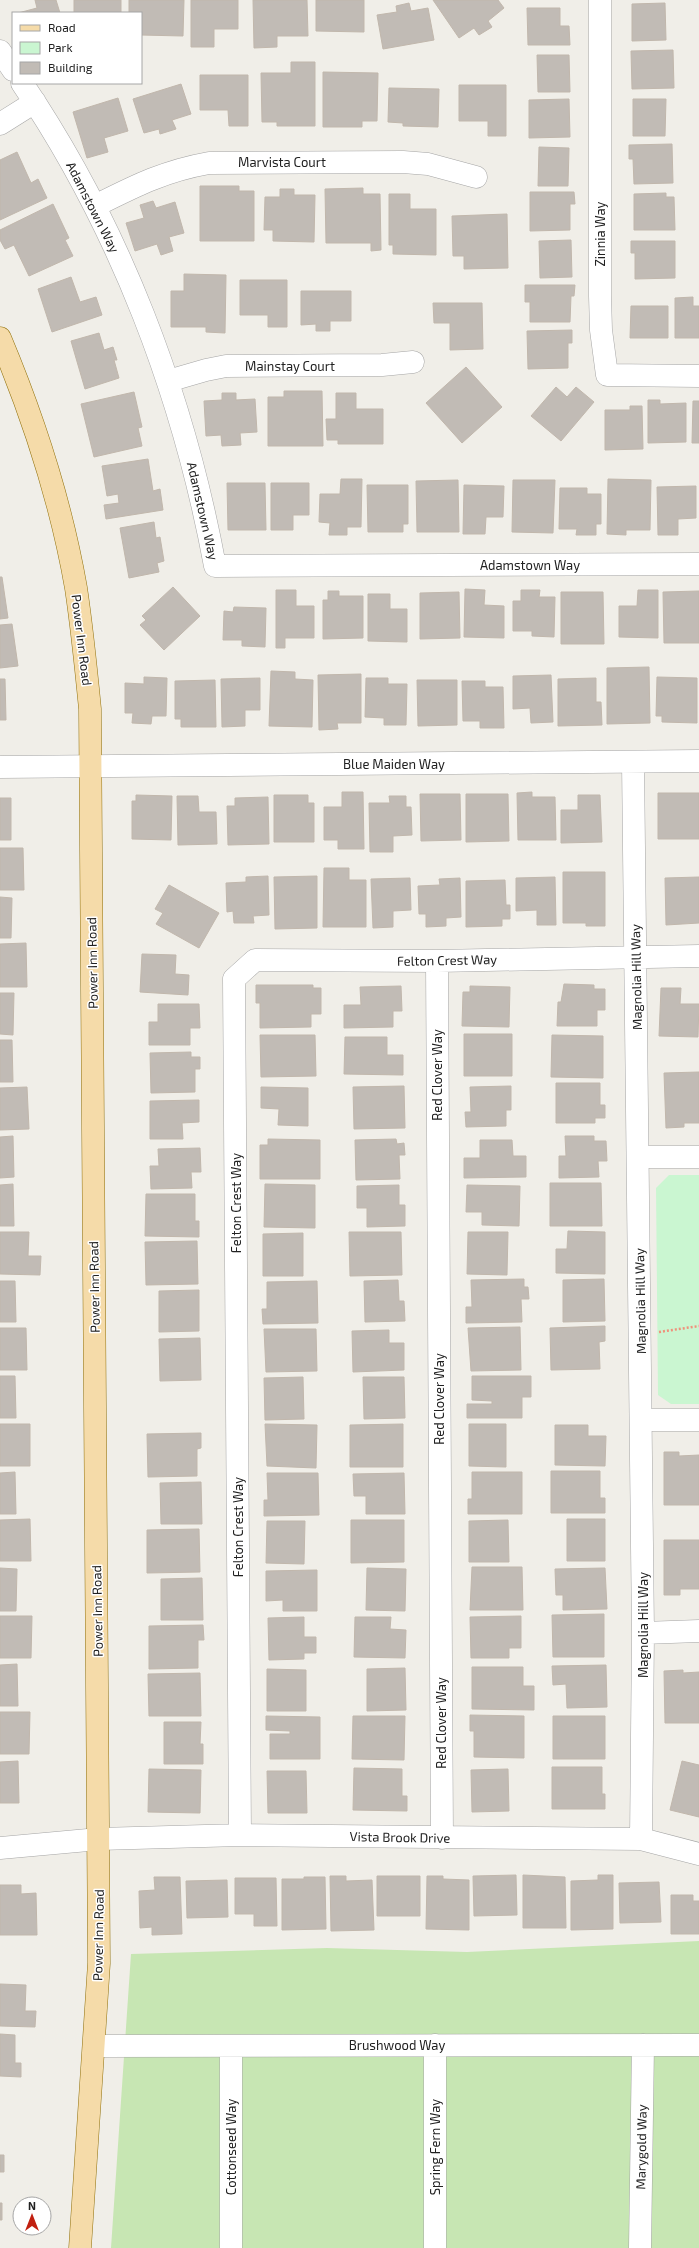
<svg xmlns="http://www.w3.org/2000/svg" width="699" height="2248" font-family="'Exo 2',sans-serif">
<rect width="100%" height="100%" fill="#f0eee8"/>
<path fill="#c7e6b3" d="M699,1941V2248H111L131,1954L327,1948L467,1952Z"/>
<path fill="#caf6d1" d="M669,1175H699V1404H671L658,1395L656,1188Z"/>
<path fill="#c1bbb5" stroke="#c1b7ac" d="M35,0H56L60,13H18L37,8Z
M74,0H121V13H74Z
M129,0H184L183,36L141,35V13H129Z
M191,0H238V29H214V47H191Z
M253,0H307L308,36H277V47L254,48Z
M316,0H364V32L316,31Z
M433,0H498L504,8L488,21L492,27L479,35L474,28L459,38Z
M409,3L411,11L428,8L434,40L383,49L377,15L397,12L396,6Z
M665,3L666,40L632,41V4Z
M527,8H560V26H569L570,45H528Z
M673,50L674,88L632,89L631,51Z
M537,55H569L570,92H538Z
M291,62H315V126H277V122H262L261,73H291Z
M323,72L378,73L377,121H362V127H323Z
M200,75H248V126H229L228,110H200Z
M181,84L191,114L172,120L176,129L160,134L159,129L144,133L133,99Z
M459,85H506V136H488V121H459Z
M389,88L439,89L438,127L403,126V123L388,122Z
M118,98L128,131L104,138L108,152L87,158L73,112Z
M569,99L570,137L529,138V100Z
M633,99H666L665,136H633Z
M672,144L673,183L634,184L633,159H629V145Z
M539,147L569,148L568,186H538Z
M17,152L31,183L38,179L47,198L0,220V160Z
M200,186H239V191H254V241H200Z
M363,188V194H380L381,250L371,251V243H326L325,189Z
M280,189H294V195H315L314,242L273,241V230H264L265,197H280Z
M530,192H574L575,204H570V230L530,231Z
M666,193V197H674L675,230H634V194Z
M389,194H410V209H436V255L393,254V245H389Z
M153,201L156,208L175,202L184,233L169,237L173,251L161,255L157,244L135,251L126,223L144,218L140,205Z
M53,204L69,238L65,240L73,256L29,276L14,245L5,249L0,240V230Z
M507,214L508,268L464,269V256H453L452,216Z
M571,240L572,277L540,278L539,241Z
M631,241H675V278L635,279V253H631Z
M184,274L226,275L225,333L206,332V327H171V291H184Z
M71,277L80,302L96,297L102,315L52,332L38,289Z
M240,280H287V327H268V315H240Z
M525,285H575L574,296H571L570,322H530V302H525Z
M301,291H351V321H330V331H316V324L301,325Z
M693,297V306H699V338H675V298Z
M433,303H482L483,349L450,350V323H434Z
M631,306H668V338H630Z
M572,330V343H568V368L528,369L527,331Z
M99,333L104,350L113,347L117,360H114L119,378L85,389L71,341Z
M466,367L502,407L462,443L426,403Z
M556,387L567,397L576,387L594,402L561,441L531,416Z
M284,391H322L323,446H268V397H284Z
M134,392L142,427L138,428L142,446L94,457L81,404Z
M222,393H236V400L255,399L257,432L240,433L241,445L222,446L221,435L206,436L204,401L222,400Z
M336,393H356V409H383V444H338V440H327L326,419H336Z
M648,400H660V404L686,403V442L648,443Z
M693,401H699V443H692Z
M630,406H642L643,449L605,450V410H630Z
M148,459L153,491L160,489L163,510L106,519L104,505L119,503L118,494L107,496L102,466Z
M341,479H362L361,527H347V535H329L330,523L319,522L320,494H340Z
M608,479L651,480L650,530H626V535L607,534Z
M458,480L459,532H417L416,481Z
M513,480H555L553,533L512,532Z
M227,483H265L266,530H228Z
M271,483H309V515H293V530H271Z
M367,485H408V524H403V532H368Z
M464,485L504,486L503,517H486L485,534H463Z
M696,486V518L678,519V535H658L657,487Z
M560,488H587V494H601V524H596V535H576L577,529H559Z
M154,522L156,538L160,537L164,561L157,563L159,572L129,578L120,528Z
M0,577H2L8,618L0,619Z
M173,587L200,616L164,650L140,625L146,620L142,616Z
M465,589L485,590L484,605L504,606V638L464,637Z
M276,590H296V606H314V638H285V648H276Z
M521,590H540L539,597H555L554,637L532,636V631H513V601H521Z
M638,590H658V638L619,637V606H637Z
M328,591H339V596H363V638L323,639V600H328Z
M699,591V643H664L663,592Z
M459,592L460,638L420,639V593Z
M561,592H603L604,644H561Z
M368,594H390V609H407V642L368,641Z
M234,607L266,608L265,647L242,646V640H223L224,611L233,612Z
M12,624L18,666L0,668V625Z
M649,667L650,723L607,724V668Z
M271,671L295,672V679L313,680L312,727L269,726Z
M361,674V723H337L338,729L319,730L318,675Z
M551,675L553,722L531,723L530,708L513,709V676Z
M144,677L167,678L166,716H152L151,724L132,723L133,713H125V683L144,684Z
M657,677L697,678V723L662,722V716H656Z
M260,678V710H245V726L222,727L221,679Z
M366,678H388V684H407L406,725H384V718L365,717Z
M596,678V702H601L602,725L558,726V679Z
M0,679H5L6,720H0Z
M215,680L216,727H181V719H175V681Z
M417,680H457V725L418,726Z
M462,681H485V687H503L504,728H480V721H463Z
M342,792H363L364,849H338V840H324V807H342Z
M532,792V797H555L556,840H518L517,793Z
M658,793H699V839H658Z
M420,794H460L461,840L421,841Z
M466,794H508L509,841L466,842Z
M136,795L172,796L171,840L132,839V801H136Z
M274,795H308V803H314V842H274Z
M578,795H600L602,842L561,843V810H578Z
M177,796H198L199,812H216L217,844L178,845Z
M389,796H406V807H411L412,835L393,836V852H370L369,803H390Z
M268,797L269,844L228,845L227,806H235V798Z
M0,798H11V840H0Z
M0,848H23L24,890H0Z
M324,868H349V880H366V927H323Z
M563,872H605V926H586V923H563Z
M268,876L269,915L253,916L254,923H234L233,911L227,912L226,883L246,882V877Z
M317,876V928L275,929L274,877Z
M555,877L556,925H537V910L516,911V878Z
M699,877V923L666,925L665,878Z
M410,878L411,910L393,911V927L373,928L371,879Z
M460,878L461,917L446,918V926L426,927V914H419L418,886L440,885L439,879Z
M505,880L506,905H510V919H502V926L466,927V881Z
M169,885L219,913L199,948L156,924L163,913L155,909Z
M0,897L12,898L11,938H0Z
M26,943L27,987H0V944Z
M142,954L176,955L175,974L189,975L188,995L140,992Z
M564,984L594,985V989H605V1010H597V1026H557L558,1002H561Z
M256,985H313V988H321V1014H311V1027L260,1028V1003H256Z
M401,986L402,1011H393V1027L344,1028V1005H361L360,987Z
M470,986L510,987L509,1027L462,1026L463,992H470Z
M661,988H681L680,1004H699L698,1037L659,1036Z
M0,993H14L13,1035L0,1034Z
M158,1004H199L200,1028H190V1045H149V1022H158Z
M464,1034H512V1076H464Z
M260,1035H315L316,1076L261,1077Z
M552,1035L603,1036V1078L551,1077Z
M345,1037H387V1055H403V1075L344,1074Z
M0,1040H12L13,1082H0Z
M191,1052V1057H200V1069H195V1092L151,1093L150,1053Z
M699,1072V1123H684V1127L666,1128L664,1073Z
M556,1083H600V1105H605V1118H595V1123H556Z
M404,1086L405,1128L354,1129L353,1087Z
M511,1086V1110H506V1126L466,1127L465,1112H471L470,1087Z
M27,1087L29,1129L0,1130V1088Z
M261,1087L308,1088V1126L278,1125L279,1109L261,1108Z
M199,1100V1122L182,1123L183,1139H150V1101Z
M13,1136L14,1177L0,1178V1137Z
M565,1136H594V1141H606L607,1161H598L599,1177L559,1178V1156H566Z
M268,1139L320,1140V1179H260V1145H268Z
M396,1139L397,1144L404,1143L405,1155H399L400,1179L356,1180L355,1140Z
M480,1140H512L513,1156H526V1177L464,1178V1158H480Z
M200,1148L201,1172H191L192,1188L151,1189L150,1166H159L158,1149Z
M550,1183H601L602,1226H550Z
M13,1184L14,1226H0V1185Z
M265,1184L315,1185V1228L264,1227Z
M399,1185V1205H405V1226L367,1227V1208H357V1186Z
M467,1185L520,1186L519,1226L482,1225V1212H466Z
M146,1194H195V1221H199V1237L145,1236Z
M568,1231L605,1232V1274L556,1273V1249H567Z
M0,1232H29L28,1256H41L40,1275L0,1274Z
M349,1232H401L402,1275L350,1276Z
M468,1232H508L507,1275L467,1274Z
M303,1233V1276H263V1234Z
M197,1241L198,1284L146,1285L145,1242Z
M524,1279V1287H528L529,1299H521L522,1322L466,1323V1307H472L471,1280Z
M604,1279L605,1321L563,1322V1280Z
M398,1280L399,1301H404L405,1321L365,1322L364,1281Z
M0,1281H15L16,1322H0Z
M317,1281L318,1323L263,1324L262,1309H267V1282Z
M199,1290V1331L159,1332V1291Z
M605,1326V1341L599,1342L600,1369L551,1370L550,1328Z
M520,1327L521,1370L471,1371L468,1328Z
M0,1328H26L27,1370H0Z
M264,1329H316L317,1371L266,1372Z
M389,1330V1343H404V1370L353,1372L352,1331Z
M200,1338L201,1380L160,1381L159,1339Z
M0,1376H15L16,1418H0Z
M472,1376H531V1397H522V1418H467V1404H492V1401L472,1400Z
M303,1377L304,1419L265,1420L264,1378Z
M363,1377H404L405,1418L364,1419Z
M0,1424H30V1466H0Z
M265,1424L317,1425L316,1468L267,1466Z
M403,1424V1467H350V1425Z
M469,1424H506V1467L469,1466Z
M555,1425H588V1436H606L605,1466L555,1465Z
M201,1433V1448L197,1449V1476L148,1477L147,1434Z
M664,1452H679V1456L699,1455V1505H664Z
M551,1471H600V1498H605V1513H551Z
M15,1472L16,1514H0V1473Z
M472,1472H522V1514H468V1499H472Z
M267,1473H318L319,1515L264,1516V1500H268Z
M404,1473L405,1514H366V1496H354L353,1474Z
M201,1482L202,1524H161L160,1483Z
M30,1519L31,1561H0V1520Z
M567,1519H605V1561H567Z
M351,1520H404V1562L351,1563Z
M508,1520L509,1562H469V1521Z
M267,1521H305L304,1564L266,1563Z
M199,1529L200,1572L147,1573V1530Z
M664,1540H699V1589H680V1595H664Z
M472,1567H522L523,1610H470Z
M0,1568L17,1569L16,1611H0Z
M367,1568L406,1569L405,1611L366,1610Z
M605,1568L607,1609L563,1610V1595H556L555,1569Z
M317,1570V1611H283V1600L266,1601V1571Z
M202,1578L203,1620H161V1579Z
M604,1614V1657H553L552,1615Z
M0,1616H32L31,1658H0Z
M521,1616V1648H509V1658H471L470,1617Z
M304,1617V1637H316V1653H304V1659L269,1660L268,1618Z
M355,1617H391L390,1629L406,1630L405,1658L354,1657Z
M203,1625L204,1640H198V1668L149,1669V1626Z
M17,1664L18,1706H0V1665Z
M606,1665L607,1707L567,1708L566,1684L553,1685L552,1666Z
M472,1667H523V1686H534V1710L472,1709Z
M405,1668L406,1710L367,1711V1669Z
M267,1669L306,1670V1711H267Z
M683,1670V1673L699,1672V1723H665L664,1671Z
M200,1673L201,1716H149L148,1674Z
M0,1712H30L29,1754H0Z
M470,1715L524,1716V1758L474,1757V1731H470Z
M266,1716L320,1717V1759H270V1734H290V1731L266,1730Z
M353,1716H405L404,1760L352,1759Z
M553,1716H605V1759H553Z
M164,1722H201L200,1744H203V1764H164Z
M18,1761L19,1803H0V1762Z
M682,1761L699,1765V1817L670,1810Z
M552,1767H602V1794H605V1809H552Z
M354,1768L402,1769V1796H407V1811L353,1810Z
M149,1769L201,1770L200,1813L148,1812Z
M508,1769L509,1811L472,1812L471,1770Z
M267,1771H306L307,1813H268Z
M516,1875L517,1915L474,1916L473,1876Z
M523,1875L565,1877L566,1928H523Z
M598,1875H613V1929L571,1930V1881L598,1880Z
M330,1876H346V1881L372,1880L374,1930L331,1931Z
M377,1876H420V1916H377Z
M427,1876H443V1879L469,1880V1930L426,1929Z
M154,1877H180L182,1934L152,1935V1927L140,1928L139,1891L155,1890Z
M304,1877H325L326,1929L282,1930V1879H304Z
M235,1878H276L277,1926H254V1914H235Z
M227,1880L228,1917L187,1918L186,1881Z
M659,1882L661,1922L620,1923L619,1883Z
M0,1885H21V1894L36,1893L37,1935H0Z
M671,1895H693V1901H699V1934H671Z
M0,1984L26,1985L25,2011H36L35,2027L0,2026Z
M0,2034L15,2035V2063H21V2077L0,2076Z
M0,2155H4V2172H0Z
M0,2203H2V2220H0Z"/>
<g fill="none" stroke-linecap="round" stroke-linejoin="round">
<g stroke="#a5a5a5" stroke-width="23">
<path id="minor" d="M600,0V296L601,330L607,375L699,376
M0,51L13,70
M22,83C120,228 183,394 215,566L699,564
M0,124L35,102
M95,206C135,186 164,171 209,163L403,162L428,164L476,177
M168,381L206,370L226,366L382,365L413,362
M633,762L643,1633L641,1839
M0,767L699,761
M437,961L442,1838
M638,1157H699
M642,1420H699
M643,1633L699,1631
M240,1835L234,979L255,960L437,961L699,956
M0,1848L99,1839L240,1835L641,1839L699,1854
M435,2045V2248
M94,2046L699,2045
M231,2248V2046
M640,2248L643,2045"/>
</g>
<g stroke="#91710c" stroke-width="23">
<path id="major" d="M0,338C34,419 61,502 76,588C82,628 86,668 90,709L99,1963L80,2248"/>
</g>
<path stroke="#ef917b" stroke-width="2.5" stroke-dasharray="2 2" stroke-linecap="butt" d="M659,1332L699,1326"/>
<use href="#minor" stroke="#fff" stroke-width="22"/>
<use href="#major" stroke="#f5dba9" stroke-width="22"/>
</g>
<g text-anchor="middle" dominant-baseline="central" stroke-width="3" stroke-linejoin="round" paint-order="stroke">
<g font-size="13" fill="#212121" stroke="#fff">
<text x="282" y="162">Marvista Court</text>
<text transform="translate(93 207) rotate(63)">Adamstown Way</text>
<text transform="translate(600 234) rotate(-90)">Zinnia Way</text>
<text x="290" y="366">Mainstay Court</text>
<text transform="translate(203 511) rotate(77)">Adamstown Way</text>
<text x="530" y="565">Adamstown Way</text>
<text transform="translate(82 640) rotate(83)">Power Inn Road</text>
<text x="394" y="764">Blue Maiden Way</text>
<text transform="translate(447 960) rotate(-1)">Felton Crest Way</text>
<text transform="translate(92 963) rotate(-91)">Power Inn Road</text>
<text transform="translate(636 977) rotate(-91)">Magnolia Hill Way</text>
<text transform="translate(437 1075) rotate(-90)">Red Clover Way</text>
<text transform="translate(236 1203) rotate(-90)">Felton Crest Way</text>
<text transform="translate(94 1287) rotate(-91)">Power Inn Road</text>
<text transform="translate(640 1301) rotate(-91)">Magnolia Hill Way</text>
<text transform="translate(439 1399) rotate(-90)">Red Clover Way</text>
<text transform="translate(238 1527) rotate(-90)">Felton Crest Way</text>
<text transform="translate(97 1611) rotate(-91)">Power Inn Road</text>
<text transform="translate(643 1625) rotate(-90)">Magnolia Hill Way</text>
<text transform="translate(441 1723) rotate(-90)">Red Clover Way</text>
<text transform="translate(400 1837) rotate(1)">Vista Brook Drive</text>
<text transform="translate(98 1935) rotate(-89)">Power Inn Road</text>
<text x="397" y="2045">Brushwood Way</text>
<text transform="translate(231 2147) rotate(-90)">Cottonseed Way</text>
<text transform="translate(435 2147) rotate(-90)">Spring Fern Way</text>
<text transform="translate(641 2147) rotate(-89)">Marygold Way</text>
</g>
</g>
<rect x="12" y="12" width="130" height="72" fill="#ffffff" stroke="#a6a6a6"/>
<rect x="20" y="25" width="20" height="6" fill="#f5dba9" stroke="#a6a6a6"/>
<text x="48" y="32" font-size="12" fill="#212121">Road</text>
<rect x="20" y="42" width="20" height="12" fill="#caf6d1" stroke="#a6a6a6"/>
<text x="48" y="52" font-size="12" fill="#212121">Park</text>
<rect x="20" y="62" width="20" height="12" fill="#c1bbb5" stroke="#a6a6a6"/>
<text x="48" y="72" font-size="12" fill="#212121">Building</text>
<g transform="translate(32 2216)"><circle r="19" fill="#ffffff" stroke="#a6a6a6"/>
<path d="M0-3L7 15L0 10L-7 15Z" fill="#c12010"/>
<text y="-6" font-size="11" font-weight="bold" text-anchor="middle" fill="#212121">N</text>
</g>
</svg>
